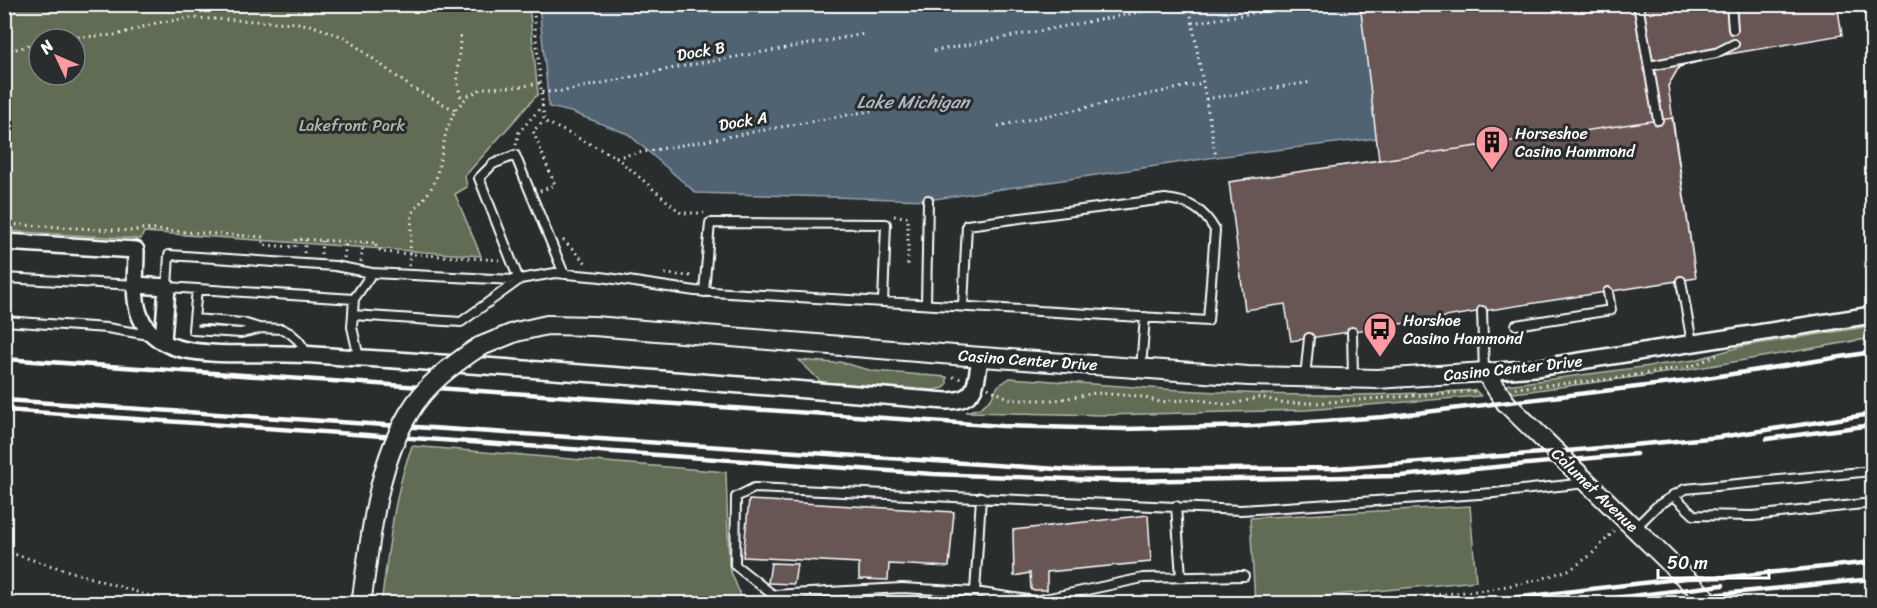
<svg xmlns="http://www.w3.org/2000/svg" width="1877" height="608" font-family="Sriracha,sans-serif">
<rect width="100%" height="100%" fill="#2a2d2e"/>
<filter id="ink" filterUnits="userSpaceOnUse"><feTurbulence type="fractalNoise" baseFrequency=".0167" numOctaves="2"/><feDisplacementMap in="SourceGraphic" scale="12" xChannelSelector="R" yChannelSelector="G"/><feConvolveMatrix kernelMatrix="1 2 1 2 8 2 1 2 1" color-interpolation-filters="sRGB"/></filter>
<g filter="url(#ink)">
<path fill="#616c53" stroke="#b0b6a9" stroke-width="1.5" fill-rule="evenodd" d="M4,5H529L538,94L465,176L467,187L455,194L481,256L144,232L141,239L5,231ZM39,39H75V75H39Z
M1872,326V338L1687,370L1507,394L1506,385L1695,360L1743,346Z
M799,360L835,363L840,362L873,371L947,377V384L944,388L933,390L821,382Z
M1010,378C1115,385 1220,395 1325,395C1375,396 1425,393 1475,390L1481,396L1307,410L1105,415L965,412L980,408L991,399L998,386Z
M412,446L726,472L729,567L744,603H381C389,551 393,495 412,446Z
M1470,506L1476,581L1255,603L1250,518Z"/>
<path fill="#506373" stroke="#96a1ab" stroke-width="1.5" d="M539,5H1627L1378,138L1216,157L928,200L696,193L628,134L571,112L549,107Z"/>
<path fill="#685654" stroke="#fff" stroke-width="1.5" d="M1360,4H1837L1842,35L1723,55L1679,67L1668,86L1696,278L1291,341L1285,304L1245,310L1229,182L1379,160Z
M1672,118L1696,278L1291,341L1285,304L1245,310L1229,182Z
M749,500L954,512L949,567L889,564L888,580L859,579V563L743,557Z
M1148,515L1151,562L1047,572V590H1031L1030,573L1014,576L1013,530Z
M771,563L797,564L794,584L768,583Z"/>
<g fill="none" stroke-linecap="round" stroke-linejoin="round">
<g stroke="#fff" stroke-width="12">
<path id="service" d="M1638,4L1658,120
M1731,4L1733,29
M1649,66L1716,53L1734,44
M372,273L335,266L169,255L167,287L354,299L372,273L514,280L555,273L601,277L695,291L1208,321L1215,230C1203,209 1189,201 1165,199L967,225L963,306
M4,278L136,285
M1681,281L1692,343
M197,289L194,319L243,323L259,328L282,329L290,333L298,340L308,354
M704,292L710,223L886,224L883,302
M354,299L352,327L359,358
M926,304L928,200
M1482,311L1484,371
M353,315L461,322L519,280L479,178L493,164L515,155L564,274
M194,319L193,330L241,333L258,329
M4,321L107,328L149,335
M1516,325L1611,310L1608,292
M1352,332L1353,377
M1141,368L1145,317
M1305,377L1309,338
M1673,495L1694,515L1753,516L1872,503
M1176,506L1181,577
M1634,529L1657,506L1685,489L1872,471
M1244,576L1143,578L1035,601L975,592L902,588L773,595L735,565L736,497L754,488L1241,510L1494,493L1586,483
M975,592L981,497"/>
</g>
<g stroke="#fff" stroke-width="20">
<path id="minor" d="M4,242L136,250C136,289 127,325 169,345C196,357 256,353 286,354C312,354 338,357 363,358C558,370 752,386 947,401C978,401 976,382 980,357
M136,285L167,287L163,341
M1485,372L1536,368L1872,315"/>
</g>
<g stroke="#fff" stroke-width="22">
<path id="tertiary" d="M479,347L516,332L547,325L594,326L954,355L1248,376L1377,379L1485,372L1506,403L1712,604"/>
</g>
<path stroke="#fff" stroke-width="3" stroke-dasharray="1.5 4.5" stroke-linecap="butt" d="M533,4L544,121L616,157L681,213H704
M1189,4L1216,157
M1192,23L1309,4
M460,36C460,63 453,73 462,101
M42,39L116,35L156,23L190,18L298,23L313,26L344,37L412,88L455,110
M4,51L21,48L39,40
M934,51L1182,4
M542,92L565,91L679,67L865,34
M1206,99L1311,82
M998,126L1203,83
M516,145L519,132L543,105
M616,157L875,110
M540,191L555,185L533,131L544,121
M894,216L908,217V267
M4,224L133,231L142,229L263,237V245L295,247L296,239L376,243V247L382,252L499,260
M563,240L588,265
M304,253L306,240
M321,254L322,241
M344,258L346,242
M361,262L363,243
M409,266L412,213L429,192L436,179L446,132L455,110L468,96L483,88L518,87L541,83
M665,274L689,276L694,274
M953,377L962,379
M988,388L1012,400H1056L1096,393L1138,396L1160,402L1196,399L1228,405L1261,397L1282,403H1315L1478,391
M1515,388L1611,379L1692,366L1717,355
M4,551L176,604
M1343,604L1486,590L1538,580L1571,569L1591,555L1614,531"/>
<use href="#service" stroke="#2a2d2e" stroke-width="8"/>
<use href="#minor" stroke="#2a2d2e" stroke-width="15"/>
<use href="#tertiary" stroke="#2a2d2e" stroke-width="18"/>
<path stroke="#fff" stroke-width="4.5" d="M4,359L1003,426L1125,429L1253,426L1383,417L1688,381L1872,352
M4,400L1072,470L1337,468L1556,452L1720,437L1872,414
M4,410L933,474L1123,481L1400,476L1636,454
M1767,439L1872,425
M1710,595L1872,579
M4,597L26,604
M1460,604L1686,578L1728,577L1872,562
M1565,604L1723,585"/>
<g stroke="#fff" stroke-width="22" stroke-linecap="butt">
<path id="tertiary-bridge" d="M361,604C371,539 375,470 409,413C425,385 453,364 479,347"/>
</g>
<use href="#tertiary-bridge" stroke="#2a2d2e" stroke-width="18"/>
</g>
</g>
<defs>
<g id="building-pin" transform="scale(1.725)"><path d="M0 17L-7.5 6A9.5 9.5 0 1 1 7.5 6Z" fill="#ff9aa2" stroke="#2a2d2e"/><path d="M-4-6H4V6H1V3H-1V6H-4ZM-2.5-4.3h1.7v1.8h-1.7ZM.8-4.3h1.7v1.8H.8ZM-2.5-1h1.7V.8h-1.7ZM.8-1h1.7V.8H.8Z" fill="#111"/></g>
<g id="bus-pin" transform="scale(1.725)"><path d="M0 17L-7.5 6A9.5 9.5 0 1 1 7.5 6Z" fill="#ff9aa2" stroke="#2a2d2e"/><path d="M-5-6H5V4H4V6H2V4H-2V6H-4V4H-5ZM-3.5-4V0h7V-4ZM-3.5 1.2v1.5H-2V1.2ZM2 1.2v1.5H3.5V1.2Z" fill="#111"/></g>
</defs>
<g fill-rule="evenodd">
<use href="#building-pin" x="1492" y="142"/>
<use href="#bus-pin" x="1380" y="329"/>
</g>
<g text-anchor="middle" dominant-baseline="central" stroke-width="6" stroke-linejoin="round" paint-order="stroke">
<g font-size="16" fill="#fff" stroke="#2a2d2e">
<text transform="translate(701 51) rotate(-10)">Dock B</text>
<text transform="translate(743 121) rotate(-10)">Dock A</text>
<text transform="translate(1028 360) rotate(4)">Casino Center Drive</text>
<text transform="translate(1513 368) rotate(-6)">Casino Center Drive</text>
<text transform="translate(1595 490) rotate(44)">Calumet Avenue</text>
</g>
<g font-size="16" fill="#b0b6a9" stroke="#2a2d2e">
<text x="352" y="125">Lakefront Park</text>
</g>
<g font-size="16" fill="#fff" stroke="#2a2d2e" text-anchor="start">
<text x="1515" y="133">Horseshoe<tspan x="1515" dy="18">Casino Hammond</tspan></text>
<text x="1403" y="320">Horshoe<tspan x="1403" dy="18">Casino Hammond</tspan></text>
</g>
<g font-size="18" font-style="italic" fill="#b0b9c0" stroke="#2a2d2e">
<text x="913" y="102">Lake Michigan</text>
</g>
</g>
<rect width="1877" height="608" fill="none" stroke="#2a2d2e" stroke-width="24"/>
<rect x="12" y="12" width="1853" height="584" fill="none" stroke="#fff" stroke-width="2" filter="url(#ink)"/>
<g transform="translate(57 57) rotate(314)"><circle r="28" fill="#2a2d2e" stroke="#7f8182" stroke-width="1.5"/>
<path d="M0-4.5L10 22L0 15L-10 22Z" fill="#ff9aa2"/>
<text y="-9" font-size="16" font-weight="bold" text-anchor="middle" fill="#ffffff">N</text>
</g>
<path d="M1658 569v9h111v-9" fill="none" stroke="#ffffff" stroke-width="3"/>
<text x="1667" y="569" font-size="18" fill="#ffffff" stroke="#2a2d2e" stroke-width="4.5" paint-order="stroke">50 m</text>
</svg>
